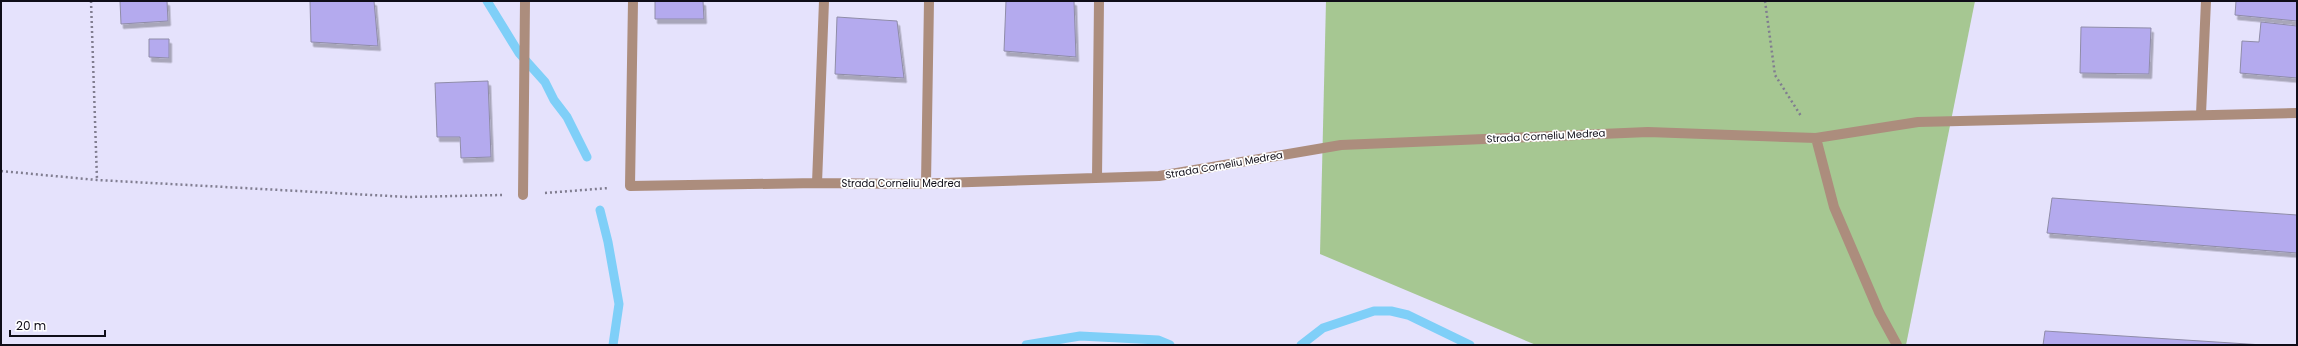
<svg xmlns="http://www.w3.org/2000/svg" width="2298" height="346" font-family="Poppins,sans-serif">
<defs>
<filter id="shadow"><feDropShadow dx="2.5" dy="4.5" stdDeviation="0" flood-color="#0004"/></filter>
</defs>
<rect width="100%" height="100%" fill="#e5e2fc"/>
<path fill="#a6c792" d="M1326,1H1975L1906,345H1536L1320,254Z"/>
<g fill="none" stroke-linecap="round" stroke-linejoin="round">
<path stroke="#7fcff8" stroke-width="9" d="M487,1L519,53L545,82L554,100L567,117L587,157
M600,210L608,242L619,304L613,345
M1026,345L1080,336L1158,340L1170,345
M1301,345L1323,328L1374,311H1391L1408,315L1470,345"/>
</g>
<path fill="#b4aaee" stroke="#8f8ca8" filter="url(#shadow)" d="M120,1H167L168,21L121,24Z
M310,1H374L378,46L311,42Z
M655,1H703L704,19H655Z
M1006,1H1074L1076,57L1004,51Z
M2236,1H2297V21L2235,15Z
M837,17L897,21L904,78L835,74Z
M2261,22L2297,26V78L2240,73L2242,41L2259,42Z
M2081,27L2151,28L2149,74L2080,73Z
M149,39H169V58L149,57Z
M488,81L491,157L461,158L460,137H437L435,83Z
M2052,198L2297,215V253L2047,233Z
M2045,331L2263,345H2043Z"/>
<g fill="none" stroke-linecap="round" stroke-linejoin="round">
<path stroke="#807d90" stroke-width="2.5" stroke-dasharray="2 3" stroke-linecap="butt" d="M91,1L97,180
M1765,1L1775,75L1801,116
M1,171L97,180L408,197L502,195
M545,193L609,188"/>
<path stroke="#ac8d7d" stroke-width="10" d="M633,1L630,186L817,183L910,184L1159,176L1341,145L1648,132L1816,138L1918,122L2297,113
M2201,114L2206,1
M1816,138L1834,207L1879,312L1897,345
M1097,178L1099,1
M817,183L824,1
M926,183L929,1
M523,195L525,1"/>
</g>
<g text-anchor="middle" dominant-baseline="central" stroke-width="3.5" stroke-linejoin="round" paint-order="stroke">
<g font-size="10" fill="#0f0d18" stroke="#fff">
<text transform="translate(1546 136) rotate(-3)">Strada Corneliu Medrea</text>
<text transform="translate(1224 165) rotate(-10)">Strada Corneliu Medrea</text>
<text x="901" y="183">Strada Corneliu Medrea</text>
</g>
</g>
<rect width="2298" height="346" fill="none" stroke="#0f0d18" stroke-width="4"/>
<path d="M10 330v6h95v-6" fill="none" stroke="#0f0d18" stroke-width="2"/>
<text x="16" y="330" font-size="12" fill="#0f0d18" stroke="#ffffff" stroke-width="3" paint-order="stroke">20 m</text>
</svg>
